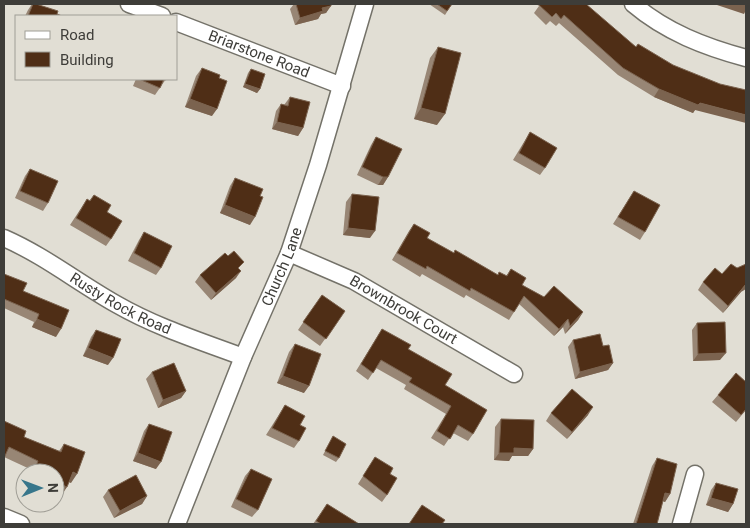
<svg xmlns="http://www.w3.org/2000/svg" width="750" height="528" font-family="Roboto,sans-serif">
<rect width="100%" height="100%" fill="#e1ded4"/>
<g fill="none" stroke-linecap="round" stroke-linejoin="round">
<g stroke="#747269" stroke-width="19">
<g id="minor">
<path d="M129,4L162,16"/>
<path d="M633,4C666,32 705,47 746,58"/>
<path id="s1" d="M176,22L342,86"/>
<path id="s2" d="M4,238C45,256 77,282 116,304C156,327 200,341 243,357"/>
<path id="s3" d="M289,253L354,281L514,374"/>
<path d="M4,517L21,524"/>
<path id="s4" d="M177,524L243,357L289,253L318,165L365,4"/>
<path d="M681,524L695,474"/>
</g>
</g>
<use href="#minor" stroke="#fff" stroke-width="16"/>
</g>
<path fill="#988675" d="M32,4L62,16H25L28,10Z
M294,4H331L326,13L321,14L318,19L295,25L290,9Z
M429,4H452L445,15Z
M536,4H586L695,110L693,113L654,97L618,75L559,23L556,26L550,21L546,25L534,13L539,6Z
M438,47L437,125L414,119L430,58Z
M202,68L212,116L185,107L196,76Z
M251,69L260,89L257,93L243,87L248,73Z
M136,79H166L155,95L133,86Z
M290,97L303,128L298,136L272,129L276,111L281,104L284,105Z
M530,132L545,168L540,175L513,160Z
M376,137L388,177L383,185H378L357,175L371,145Z
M30,169L48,203L43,211L15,198L25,176Z
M235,178L250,225L220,213L230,186Z
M634,191L645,232L640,240L613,224Z
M352,194L370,238L343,235L346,202Z
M94,195L107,212L111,239L106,246L70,225L87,199L89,201Z
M414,224L427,238L453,253L497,275L506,276L511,269L522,285L544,297L583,312L578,320L565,334L563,327L554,336L519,304L509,320L466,295L464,298L422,274L420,277L392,260L409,231Z
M144,232L161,268L156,275L128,261L139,240Z
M239,269L236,278L211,300L195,282L200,275Z
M4,274L23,291L56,337L32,327L34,322L4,308Z
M703,282L741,292L723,313L698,290Z
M322,295L345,311L320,346L298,330Z
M697,323L720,360L693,361L692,330Z
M382,329L408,349L445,385L473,434L468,441L453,433L444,446L431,438L446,414L404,389L406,385L376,368L368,380L356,371Z
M96,330L108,365L83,356L91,337Z
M573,340L603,346L613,363L608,370L575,379L568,347Z
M295,344L304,393L277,383L289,352Z
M152,372L186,391L181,398L158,408L146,379Z
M746,382V410L736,422L712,402L718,395Z
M285,405L300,425L299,441L294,448L266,435Z
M551,413L588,415L567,439L546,421Z
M501,419L533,449L528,456H512L509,461L494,460L495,427Z
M4,421L24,437L59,451L64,444L71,483L69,482L61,496L55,494V473H30L32,470L4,457Z
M149,424L156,469L133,461L144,431Z
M333,436L339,458L336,462L323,455Z
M375,457L390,474L387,495L382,502L358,484Z
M657,458L670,494L665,502L663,501L657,524H633L652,466Z
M251,469L258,510L252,517L231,507L245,476Z
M716,483L733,504L728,512L706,505L711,490Z
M108,490L147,496L142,504L114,518L103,497Z
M327,504L359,524H313Z"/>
<path fill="#7b634f" d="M714,4H742L746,5V10L744,14Z
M331,6L326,13L321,14L318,19L295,25L300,18L322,8Z
M245,84L260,89L257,93L243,87Z
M659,89L700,103L746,115V123L695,110L693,113L654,97Z
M190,99L217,109L212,116L185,107Z
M421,108L445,114L437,125L414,119Z
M277,122L303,128L298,136L272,129Z
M383,177H388L383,185H378Z
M225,205L255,217L250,225L220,213Z
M348,228L375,231L370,238L343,235Z
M241,271L236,278L211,300L216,293Z
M746,284V289L741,292L723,313L728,306Z
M583,312L578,320L565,334L570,326Z
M37,319L61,329L56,337L32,327Z
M568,319L563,327L554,336L559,329Z
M88,348L113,358L108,365L83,356Z
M726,353L720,360L693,361L698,354Z
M613,363L608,370L575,379L580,372Z
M283,376L309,386L304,393L277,383Z
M186,391L181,398L158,408L163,400Z
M593,407L588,415L567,439L572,432Z
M514,448L533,449L528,456H512L509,461L494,460L499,453Z
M138,453L161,462L156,469L133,461Z
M73,472L77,474L71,483L67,481Z
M55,482L67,487L61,496L55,494Z
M665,493L670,494L665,502L660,500Z
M147,496L142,504L114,518L120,511Z
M711,498L733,504L728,512L706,505Z"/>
<path fill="#4f2e16" stroke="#7b634f" d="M33,4H36L58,11L57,14L62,16H28Z
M296,4H331V6L322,8L323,11L300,18Z
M437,4H452L447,11Z
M540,4H586L636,47L638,44L673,65L720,84L746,90V115L700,103L698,105L659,89L623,68L564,15L561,19L556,13L552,17L539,5Z
M438,47L461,53L445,114L421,108Z
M202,68L220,75L219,78L227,81L217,109L190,99Z
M251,69L265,74L260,89L245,84Z
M139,79H166V80L164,79L160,88Z
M290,97L310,102L303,128L277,122L281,104L288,106Z
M530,132L557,148L545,168L519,153Z
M376,137L402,149L388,177H383L362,167Z
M30,169L58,181L48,203L20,191Z
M235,178L263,189L260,196L263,197L255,217L225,205Z
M634,191L660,205L645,232L618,217Z
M352,194L379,197L375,231L348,228Z
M94,195L111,205L107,212L122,221L111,239L76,218L87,199L90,201Z
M414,224L430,233L427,238L454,253L455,250L498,275L499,272L507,276L511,269L526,278L522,285L544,297L554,286L583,312L570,326L568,319L559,329L524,296L514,312L471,288L470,291L427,266L426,269L397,253Z
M144,232L172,246L161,268L134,253Z
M234,251L244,262L238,268L241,271L216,293L200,275L225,253L228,256Z
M731,264L737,268L746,264V284L728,306L703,282L715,268L722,274Z
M4,274L27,283L23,291L69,310L61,329L37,319L39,314L4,299Z
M322,295L345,311L326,339L303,322Z
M725,322L726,353L698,354L697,323Z
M382,329L411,345L408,349L452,374L445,385L487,410L473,434L458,425L450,439L437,431L451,406L409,382L412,378L381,360L373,373L361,364Z
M96,330L121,339L113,358L88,348Z
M600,334L603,346L609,345L613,363L580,372L573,340Z
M295,344L321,354L309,386L283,376Z
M174,363L186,391L163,400L152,372Z
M736,373L746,382V409L741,415L718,395Z
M572,389L593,407L572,432L551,413Z
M285,405L305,416L300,425L306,428L299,441L272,428Z
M501,419L534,420L533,449L514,448V453H499Z
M4,421L26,431L24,437L61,452L64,444L85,452L77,474L73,472L67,487L55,482V473H39L34,471L38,461L9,447L4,458Z
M149,424L172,432L161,462L138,453Z
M333,436L346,444L339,458L325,451Z
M375,457L393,468L390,474L397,478L387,495L363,476Z
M657,458L677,464L670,494L665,493L657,524H636Z
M251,469L272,479L258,510L236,499Z
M136,475L147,496L120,511L108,490Z
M716,483L738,489L733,504L711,498Z
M327,504L359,524H321L316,521Z
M422,505L445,520L442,524H409Z"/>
<g text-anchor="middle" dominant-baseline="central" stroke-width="5" stroke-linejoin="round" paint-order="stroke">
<g font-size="15" fill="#3e3d39" stroke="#e1ded4">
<text stroke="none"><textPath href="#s1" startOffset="89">Briarstone Road</textPath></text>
<text stroke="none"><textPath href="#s4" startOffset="278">Church Lane</textPath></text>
<text stroke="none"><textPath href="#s2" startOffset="134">Rusty Rock Road</textPath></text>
<text stroke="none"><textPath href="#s3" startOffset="128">Brownbrook Court</textPath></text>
</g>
</g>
<rect width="750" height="528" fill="none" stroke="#3e3d39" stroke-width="10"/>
<rect x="15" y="15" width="162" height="65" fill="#e1ded4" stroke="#a09e96"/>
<rect x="25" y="31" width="25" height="8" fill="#ffffff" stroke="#a09e96"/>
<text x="60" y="40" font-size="15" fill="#3e3d39">Road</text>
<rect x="25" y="52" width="25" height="15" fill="#4f2e16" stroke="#a09e96"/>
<text x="60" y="65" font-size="15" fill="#3e3d39">Building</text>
<g transform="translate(40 488) rotate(89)"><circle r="24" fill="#e1ded4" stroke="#a09e96"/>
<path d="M0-4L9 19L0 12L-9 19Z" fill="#37768b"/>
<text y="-8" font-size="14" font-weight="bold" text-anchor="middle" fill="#3e3d39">N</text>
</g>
</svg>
